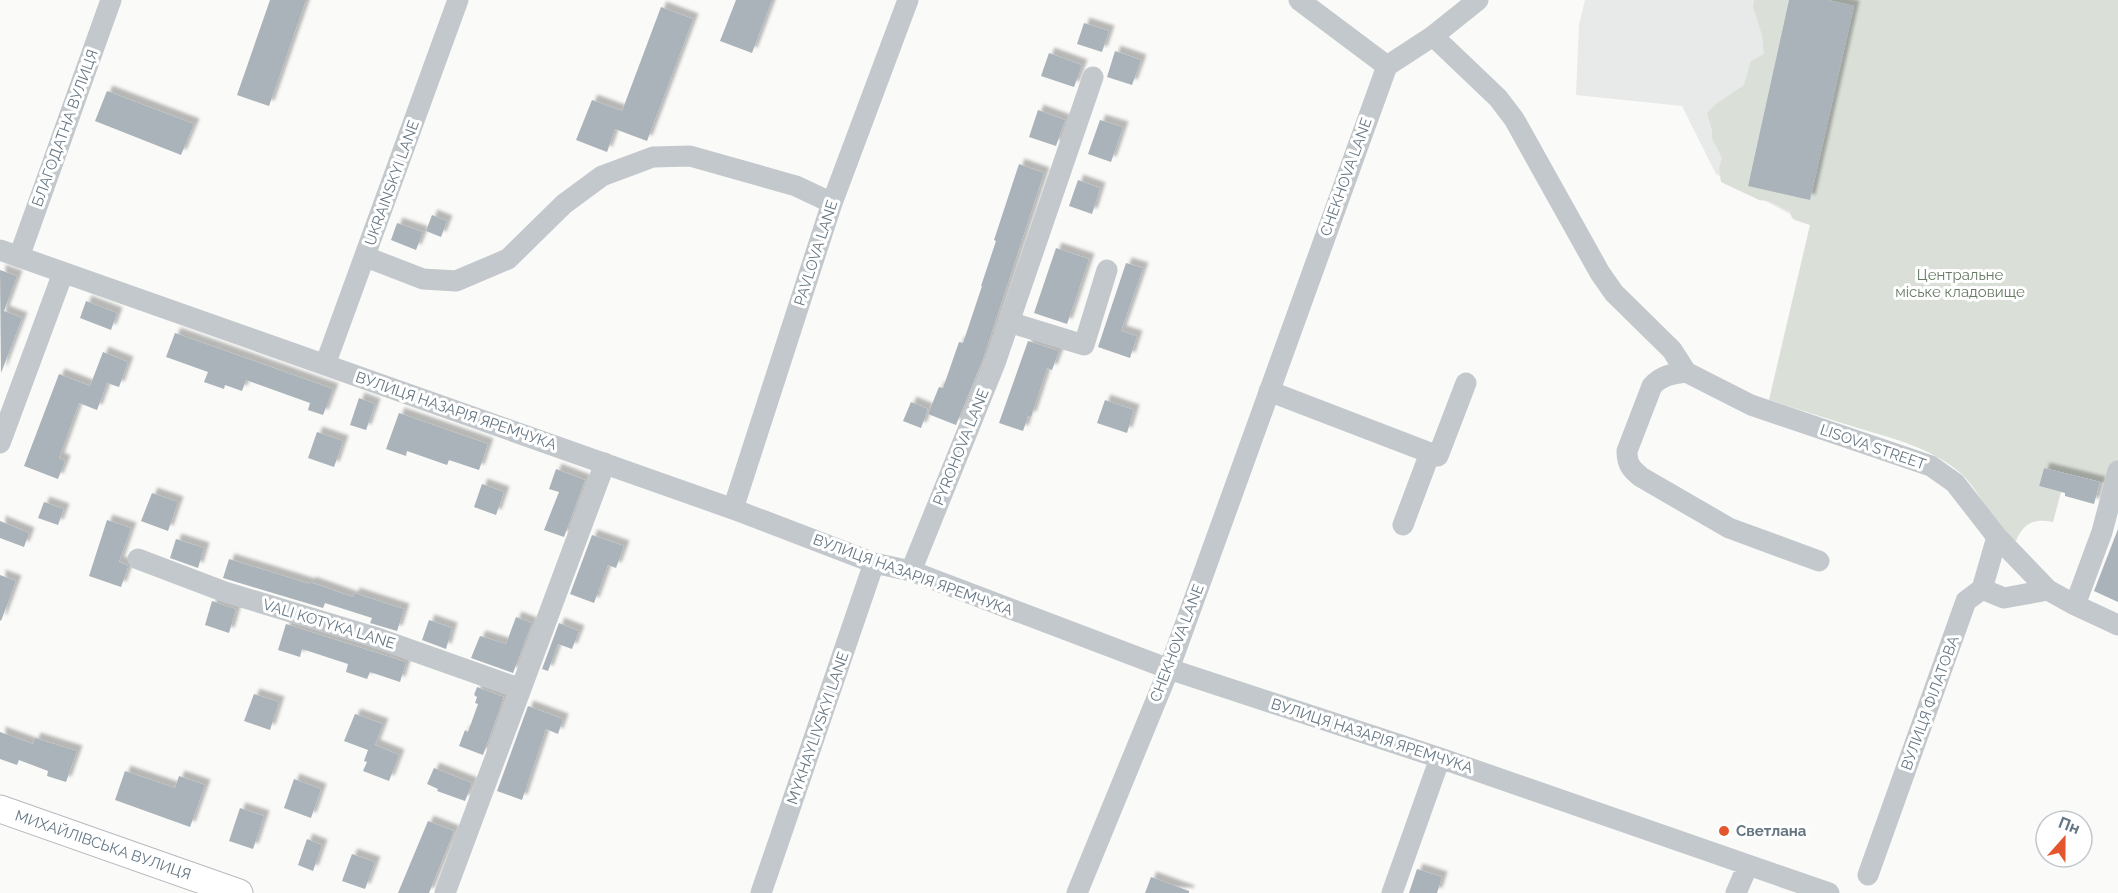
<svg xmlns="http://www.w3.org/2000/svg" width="2118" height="893" font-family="Raleway,sans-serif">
<defs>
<filter id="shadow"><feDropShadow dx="5.5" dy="-5.5" stdDeviation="1.5" flood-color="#0004"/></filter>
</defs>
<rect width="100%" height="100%" fill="#fafaf8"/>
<path fill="#e8e9e9" d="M1585,0H1863L1810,225L1716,174L1682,106L1576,95L1579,25Z"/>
<path fill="#dadfd7" d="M1754,0H1789L1748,185L1810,200L1853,6L1828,0H2118V486L2044,468L2039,486L2061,492L2053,522C2034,518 2023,523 2016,541C1989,525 1982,490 1958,471C1930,448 1895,439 1861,429C1830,419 1800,410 1769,400L1810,225L1795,220L1792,218L1790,212L1777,205L1768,201L1759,200L1721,182L1719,168L1722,158L1712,138V130L1707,113L1716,104L1744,85L1751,61L1764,54L1762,35L1753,7Z"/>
<path fill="#aab3b9" filter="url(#shadow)" d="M270,0H306L269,106L237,95Z
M736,0H772L752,53L720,41Z
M1789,0H1828L1854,6L1810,200L1748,186Z
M661,7L693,19L647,141L615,129L607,152L576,140L592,100L622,111Z
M1084,23L1109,31L1102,52L1077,44Z
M1115,51L1141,60L1132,85L1107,77Z
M1049,53L1082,65L1074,87L1041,76Z
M107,91L194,124L181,155L95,121Z
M1038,110L1065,120L1056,146L1029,137Z
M1100,120L1123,127L1111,162L1088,154Z
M1019,164L1044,173L983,359L956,425L928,414L939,387L943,388L959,342L963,343L982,286H981L996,241L994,240Z
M1078,180L1100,188L1092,214L1069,206Z
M432,215L447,221L441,237L426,231Z
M397,223L423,232L416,250L391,240Z
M1056,248L1089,259L1067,324L1034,313Z
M1126,263L1143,268L1121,331L1137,336L1130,358L1098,347Z
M0,270L17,276L4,311L22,318L1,373Z
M86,301L117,313L111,330L80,318Z
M175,333L333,389L323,415L308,410L310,403L246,380L242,391L225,385L224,389L204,382L208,372L166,357Z
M1028,341L1059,351L1052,370L1047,368L1031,417L1028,416L1023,431L999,423Z
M103,352L128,362L119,387L107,383L97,410L79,403L59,458L65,461L58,479L24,466L59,374L90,386Z
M359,398L375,404L366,430L350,425Z
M1105,400L1134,410L1127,433L1097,423Z
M911,402L928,409L921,428L903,421Z
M399,413L488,444L479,470L449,460L447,465L407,451L406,456L386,449Z
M317,432L343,441L334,467L308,458Z
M2044,468L2100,482L2094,504L2065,496V493L2039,486Z
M556,469L585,480L564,537L544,530L559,492L549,489Z
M482,484L504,492L496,515L474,507Z
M152,493L178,502L168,531L141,521Z
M44,502L64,509L58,525L38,518Z
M107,520L131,528L119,562L127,565L128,567L121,587L89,576Z
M0,521L29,533L24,547L0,538Z
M2118,529V602L2094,591Z
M592,535L624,546L616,568L608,565L594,603L570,594Z
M176,539L204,548L198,568L170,558Z
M229,559L310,584V582L353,597L354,593L404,609L397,631L370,623L372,618L325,603L323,608L223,578Z
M0,575L16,581L1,621L0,620Z
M212,601L236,609L229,633L205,625Z
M516,617L532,623L513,673L471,658L480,636L506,644Z
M429,620L452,628L446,649L422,640Z
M559,623L579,631L572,649L558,644L548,671L542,669Z
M286,624L406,662L400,682L370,672L367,679L346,672L348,664L302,649L300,657L278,650Z
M477,687L504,697L483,755L459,746L465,730L468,732L478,704L475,703L477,697L474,695Z
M254,694L279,702L270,730L244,721Z
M528,706L563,719L558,734L546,729L522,800L497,791Z
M355,714L383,724L375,745L399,755L389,781L363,771L367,762L364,761L368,750L344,741Z
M0,732L33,744L35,738L77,751L66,782L47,776L48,771L19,760L17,765L0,759Z
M434,768L472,783L465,801L437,791L438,789L427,784Z
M125,771L175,788L179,776L205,785L190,827L115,800Z
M294,779L321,789L311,818L284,808Z
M240,808L264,816L253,849L229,841Z
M428,821L454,831L429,893H398Z
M307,839L322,845L313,871L298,865Z
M352,854L375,862L365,889L342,881Z
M1417,869L1442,877L1437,893H1409Z
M1151,877L1189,891V893H1145Z"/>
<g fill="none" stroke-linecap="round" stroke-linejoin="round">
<g stroke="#b5babe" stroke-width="29">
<path id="major" d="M0,809L239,893"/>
</g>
<path stroke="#c3c8cc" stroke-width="21" d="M1299,0L1387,66L1433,36
M1478,0L1433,36L1498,98L1514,119L1600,273L1614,293L1672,350L1686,372L1751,405L1931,466L1955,483L1997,537L2048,590L2075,605L2118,625
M0,250L733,509L874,563L911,571L1169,669L1440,758L1829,893
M19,257L111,0
M366,257L423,279L456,281L508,259L564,204L602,176L653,157L690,156L796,186L832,203
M1009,322L1084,345L1107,270
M325,365L458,0
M1686,372C1672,374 1662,375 1652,386L1627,451C1627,464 1631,469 1641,477L1729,528L1819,561
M1269,391L1438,456L1466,383
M0,443L63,273
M733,509L832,203L908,0
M1403,525L1430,453
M138,559L225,592L374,637L521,689
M911,571L995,363L1093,77
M1982,589L2004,598L2048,590
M2075,605L2102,532L2118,471
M1868,875L1966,601L1982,589L1997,537
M445,893L605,463
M761,893L874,563
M1077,893L1169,669L1387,66
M1392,893L1440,758
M1736,893L1748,865"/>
<use href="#major" stroke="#fff" stroke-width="27"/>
</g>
<circle fill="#e4572e" stroke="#fff" stroke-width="2" cx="1724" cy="831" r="6"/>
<g text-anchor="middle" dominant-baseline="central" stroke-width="6" stroke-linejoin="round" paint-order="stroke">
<g font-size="15" fill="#657683" stroke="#fff">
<text transform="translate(65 128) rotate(-70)">БЛАГОДАТНА ВУЛИЦЯ</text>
<text transform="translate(1346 177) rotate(-70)">CHEKHOVA LANE</text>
<text transform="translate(392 183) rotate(-70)">UKRAINSKYI LANE</text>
<text transform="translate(816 253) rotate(-72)">PAVLOVA LANE</text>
<text transform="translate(456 411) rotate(19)">ВУЛИЦЯ НАЗАРІЯ ЯРЕМЧУКА</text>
<text transform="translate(961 447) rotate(-68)">PYROHOVA LANE</text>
<text transform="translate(1873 447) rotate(19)">LISOVA STREET</text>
<text transform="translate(913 575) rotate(20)">ВУЛИЦЯ НАЗАРІЯ ЯРЕМЧУКА</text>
<text transform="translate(329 624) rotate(17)">VALI KOTYKA LANE</text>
<text transform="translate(1177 643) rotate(-69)">CHEKHOVA LANE</text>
<text transform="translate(1930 703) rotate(-70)">ВУЛИЦЯ ФІЛАТОВА</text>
<text transform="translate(818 728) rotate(-71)">MYKHAYLIVSKYI LANE</text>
<text transform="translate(1372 736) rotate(18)">ВУЛИЦЯ НАЗАРІЯ ЯРЕМЧУКА</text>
<text transform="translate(103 845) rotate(19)">МИХАЙЛІВСЬКА ВУЛИЦЯ</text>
</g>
<g font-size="15" fill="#687a64" stroke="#fff">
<text x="1960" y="275">Центральне<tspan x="1960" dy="17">міське кладовище</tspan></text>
</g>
<g font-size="15" font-weight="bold" fill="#657683" stroke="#fff" text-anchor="start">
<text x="1736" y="831">Светлана</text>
</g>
</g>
<g transform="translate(2064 839) rotate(21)"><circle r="28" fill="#ffffff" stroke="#c1c8cd" stroke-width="1.5"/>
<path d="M0-4.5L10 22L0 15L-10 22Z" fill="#e4572e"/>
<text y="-9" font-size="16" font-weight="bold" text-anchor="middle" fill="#657683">Пн</text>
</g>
</svg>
